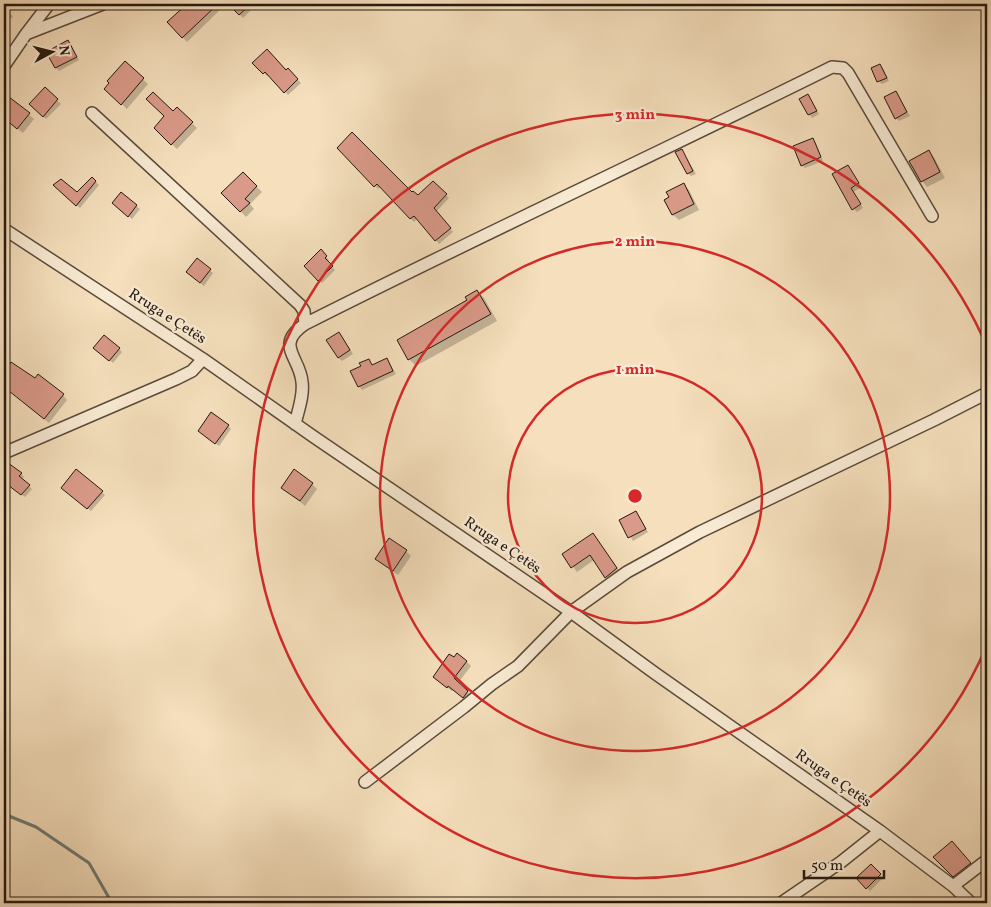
<svg xmlns="http://www.w3.org/2000/svg" width="991" height="907" font-family="Vollkorn,serif">
<rect width="100%" height="100%" fill="#f5dfbc"/>
<filter id="stains"><feTurbulence type="fractalNoise" baseFrequency=".004" numOctaves="4"/><feColorMatrix values="0 0 0 0 .2 0 0 0 0 .09 0 0 0 0 .02 0 0 0 .5 -.17"/></filter>
<radialGradient id="worn" r=".72"><stop offset=".6" stop-color="#630" stop-opacity="0"/><stop offset="1" stop-color="#630" stop-opacity=".3"/></radialGradient>
<path fill="#0003" d="M4,4L13,17L4,23Z
M66,4H90L73,12Z
M193,4H220L223,7L187,42L169,22Z
M230,4H254L256,5L243,18Z
M68,42L79,60L59,71L56,68Z
M125,63L148,84L127,109L111,94Z
M254,63L286,71L288,70L301,83L288,95L269,75L267,76Z
M880,65L883,68L889,81L882,84L878,81Z
M45,89L61,104L46,119L31,104Z
M896,92L910,116L899,121L896,118Z
M808,96L819,114L812,118L809,114Z
M9,98L34,119L23,133L4,118V105Z
M177,109L197,128L177,149L155,128Z
M813,139L816,143L823,161L805,168L802,165Z
M339,148L418,197L446,195L449,198L436,212L453,232L439,244L418,218L414,222L381,187L378,189Z
M682,150L696,174L691,176L688,173Z
M929,152L934,157L945,178L927,187L922,181Z
M848,166L862,187L853,192L863,208L857,212L854,209Z
M243,173L262,192L250,204L254,209L246,217L223,193Z
M92,178L99,185L80,208L55,186L77,194Z
M684,185L689,190L699,210L679,220L673,215L666,200Z
M121,194L140,209L132,219L116,206Z
M321,251L329,260L327,262L335,270L322,283L305,266Z
M197,260L213,273L204,286L190,275Z
M477,291L484,298L497,321L416,366L409,359Z
M342,336L353,354L342,361L339,358Z
M119,349L122,352L113,363L98,351Z
M387,359L396,374L362,390L359,386L369,360L373,366Z
M12,363L35,380L63,395L67,400L49,423L4,387V376Z
M228,426L231,429L219,446L203,434Z
M5,462L21,473L24,477L21,479L32,489L25,497L4,481Z
M312,484L317,489L305,506L283,488Z
M66,491L102,492L105,495L91,511Z
M636,513L648,532L633,541L621,521Z
M593,534L621,573L610,582L594,560L577,572L564,554Z
M406,551L411,556L398,575L382,564Z
M454,659L466,661L471,666L458,683L472,696L468,701L454,689L452,691L439,681Z
M957,848L975,869L959,881L935,857Z
M871,865L883,878L870,891L858,878Z
M987,884V893L983,887Z"/>
<g fill="none" stroke-linecap="round" stroke-linejoin="round">
<path stroke="#6d7a74" stroke-width="3" d="M4,814L36,827L89,863L112,903"/>
</g>
<path fill="#da9a89" stroke="#251810" d="M187,4H218L182,38L167,22Z
M228,4H251L239,15Z
M68,40L77,57L55,68L46,52Z
M267,49L286,70L288,68L298,79L284,93L265,72L263,74L252,63Z
M125,61L144,78L121,105L104,89L109,83L107,81Z
M880,64L887,78L877,82L871,68Z
M45,87L58,99L43,117L29,104Z
M896,91L907,112L895,119L884,97Z
M153,92L173,111L177,107L193,122L171,145L154,128L164,116L146,99Z
M808,94L817,111L808,115L799,99Z
M9,97L30,113L17,129L4,118V103Z
M352,132L412,192L413,191L418,195L433,181L447,194L434,208L451,228L435,241L414,216L410,219L377,184L374,187L337,148Z
M813,138L821,157L801,166L793,146Z
M682,149L693,171L687,174L675,152Z
M929,150L940,172L921,182L909,161Z
M848,165L859,183L851,188L861,204L852,210L832,174Z
M243,172L257,186L245,199L250,203L240,212L221,193Z
M92,177L96,181L76,206L53,185L61,179L77,192Z
M684,183L694,204L672,215L664,200L669,197L666,192Z
M121,192L137,205L128,217L112,203Z
M321,249L327,256L325,258L333,266L318,281L304,266Z
M197,258L211,269L200,283L186,272Z
M477,290L491,314L408,360L397,340L467,300L465,297Z
M339,332L350,350L338,358L326,340Z
M104,335L120,348L109,361L93,348Z
M387,358L393,371L358,387L350,371L361,366L359,363L369,359L372,365Z
M11,362L35,378L38,374L64,394L44,419L4,387V374Z
M211,412L229,425L215,444L198,431Z
M4,460L22,473L19,476L30,485L21,495L4,482Z
M76,469L103,491L87,509L61,488Z
M294,469L313,483L300,501L281,488Z
M636,511L646,529L628,538L619,520Z
M593,533L617,568L605,578L590,555L571,568L562,554Z
M389,538L407,550L393,571L375,559Z
M457,653L467,661L454,678L468,691L463,698L448,686L447,688L433,677L449,654L454,657Z
M952,841L971,863L953,877L933,857Z
M871,864L881,874L866,889L856,878Z"/>
<g fill="none" stroke-linecap="round" stroke-linejoin="round">
<g stroke="#594a3b" stroke-width="14">
<path id="minor" d="M26,34L49,4
M4,66L26,34L103,4
M92,113L300,305L304,311L305,324
M4,229L203,359L314,437L571,612L656,674L880,831L953,886L971,903
M295,424C298,411 304,395 302,382C300,357 274,345 305,324C479,236 657,154 832,67L843,68L848,73L932,216
M4,453L176,379L192,371L203,359
M365,782L464,707L492,684L518,666L571,612L627,572L700,532L934,420L987,393
M953,886L987,860
M781,903L841,862L880,831"/>
</g>
<use href="#minor" stroke="#f8ead3" stroke-width="11"/>
</g>
<g fill="none" stroke="#d62828" stroke-width="2.5">
<circle cx="635" cy="496" r="127"/>
<circle cx="635" cy="496" r="255"/>
<path d="M987 645A382 382 0 1 1 987 347"/>
</g>
<g text-anchor="middle" dominant-baseline="central" stroke-width="5" stroke-linejoin="round" paint-order="stroke">
<g font-size="15" fill="#251810" stroke="#f8ead3">
<text transform="translate(167 317) rotate(33)">Rruga e Çetës</text>
<text transform="translate(502 546) rotate(34)">Rruga e Çetës</text>
<text transform="translate(833 779) rotate(35)">Rruga e Çetës</text>
</g>
</g>
<circle cx="635" cy="496" r="8" fill="#d62828" stroke="#f8ead3" stroke-width="2.5"/>
<g font-size="15" text-anchor="middle" font-weight="bold" fill="#d62828" stroke="#f8ead3" stroke-width="5" stroke-linejoin="round" paint-order="stroke">
<text x="635" y="119">3 min</text>
<text x="635" y="246">2 min</text>
<text x="635" y="374">1 min</text>
</g>
<rect width="991" height="907" fill="none" stroke="#f5dfbc" stroke-width="20"/>
<rect x="5" y="5" width="981" height="897" fill="none" stroke="#251810" stroke-width="2.5"/>
<rect x="10" y="10" width="971" height="887" fill="none" stroke="#251810"/>
<g transform="translate(52 52) rotate(83)" stroke="#f8ead3" stroke-width="4" paint-order="stroke">
<path d="M0-4L9 19L0 12L-9 19Z" fill="#251810"/>
<text y="-8" font-size="14" font-weight="bold" text-anchor="middle" fill="#251810">N</text>
</g>
<path d="M804 870v8h80v-8" fill="none" stroke="#251810" stroke-width="2.5"/>
<text x="811" y="870" font-size="15" fill="#251810" stroke="#f8ead3" stroke-width="4" paint-order="stroke">50 m</text>
<rect width="100%" height="100%" filter="url(#stains)"/>
<rect width="100%" height="100%" fill="url(#worn)"/>
</svg>
